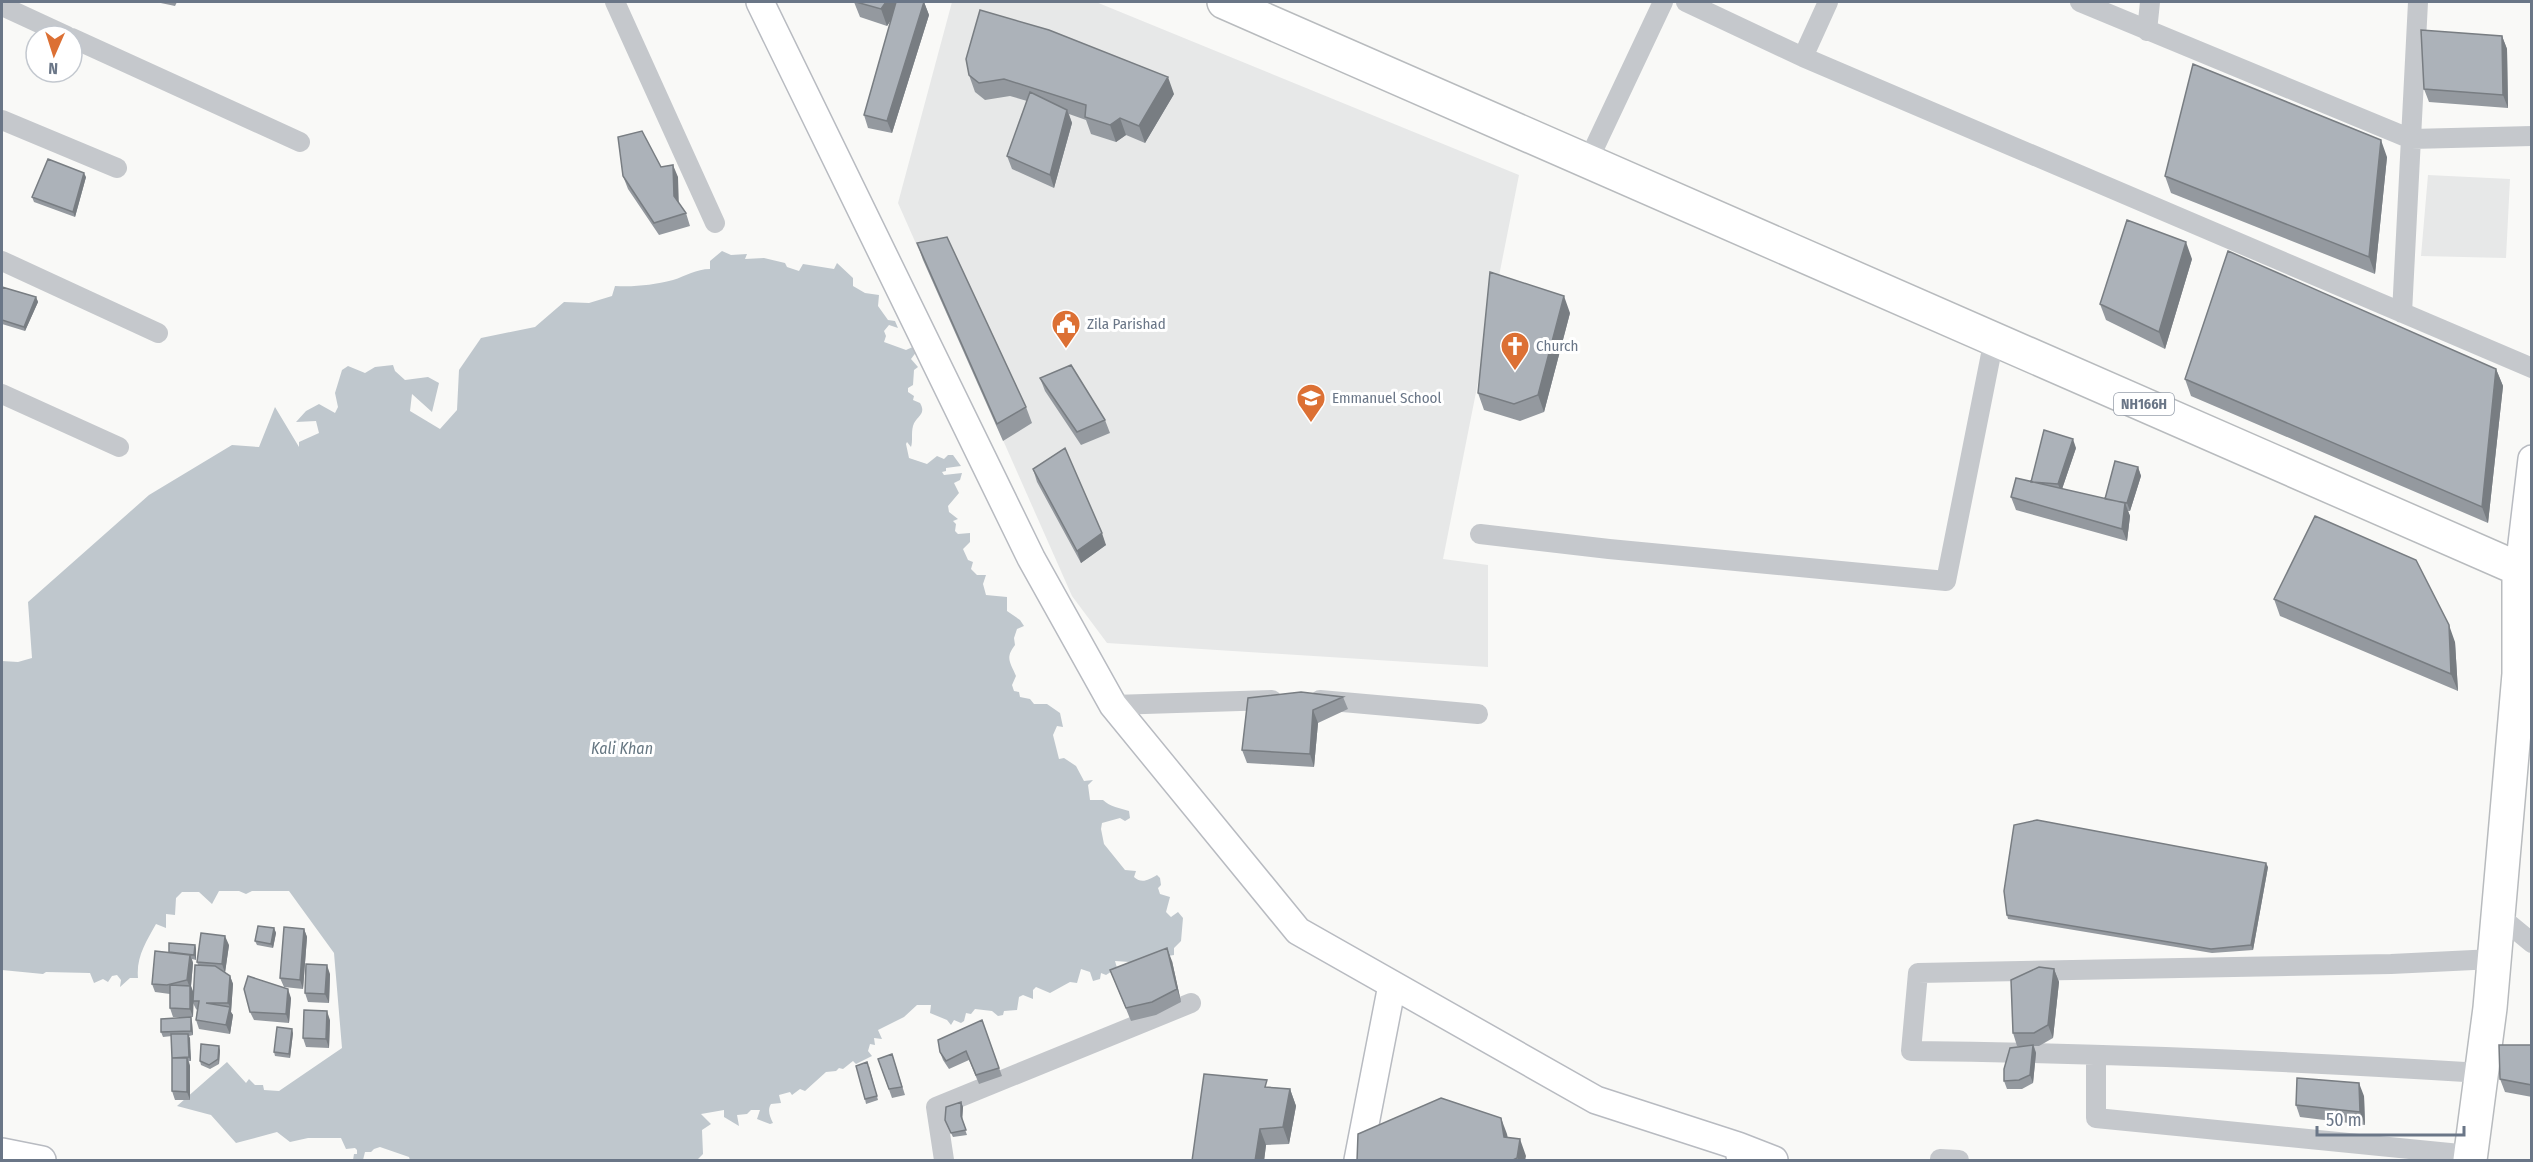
<svg xmlns="http://www.w3.org/2000/svg" width="2533" height="1162" font-family="'Fira Sans Condensed',sans-serif">
<rect width="100%" height="100%" fill="#f9f9f7"/>
<path fill="#e7e8e8" d="M952,2H1096L1519,175L1443,559L1488,565V667L1107,643L1072,596L898,203Z
M2428,175L2510,179L2506,258L2421,256Z"/>
<path fill="#bfc7cd" d="M722,251L731,255L747,254L745,259L764,258L785,263L787,267L799,271L803,264L834,269L837,263L853,278V286L865,293L879,295L878,306L888,320L895,321L898,328L889,325L884,331L886,336L884,342L906,350L915,346L917,351L911,359L918,367L914,370L913,385L908,388V392L914,396L913,400L920,403C927,415 916,416 913,426C911,433 913,441 911,447L907,442L906,444L909,458L927,464L937,456L944,459L948,455H953L961,466L946,468V471L942,472L944,475L962,473L960,480L954,483L959,493L948,506L949,512L958,519L953,521L956,524L955,531L958,534L970,533V542L963,549L968,560L973,562L971,569L977,575H986L983,584L986,595L1007,597V611L1020,620L1024,626L1017,629L1014,638L1015,645C1005,658 1010,662 1016,676L1012,685L1014,691L1019,692L1020,697L1030,699L1034,704H1047L1060,713L1063,727L1057,726L1053,735L1059,759L1064,758L1076,766L1084,781L1093,780L1088,785L1090,800H1103C1110,807 1120,808 1129,811L1130,818L1125,821L1120,818L1102,823L1101,829L1104,844L1125,870L1136,871L1134,877C1142,884 1148,880 1157,875L1160,878L1161,885L1158,888L1160,894L1170,897L1166,912L1171,917L1178,912L1183,918L1181,941L1174,948V955L1130,962L1115,961L1117,968L1106,975L1101,973L1100,979L1093,981L1090,972L1081,969L1077,983L1070,982L1050,993L1036,987L1033,990V999L1023,995L1019,997L1017,1010L1004,1011L1003,1015L998,1016L992,1011L975,1009L971,1014L966,1013L964,1021L961,1023L954,1020L951,1025L947,1020L930,1013L931,1005H917L904,1017L878,1030L882,1039L874,1038L875,1045L870,1044L868,1051L872,1056L856,1064L853,1061L843,1069L839,1068L836,1071L826,1072L805,1091L800,1089L792,1095L790,1092L779,1095L781,1103L771,1104C767,1110 770,1117 773,1123L770,1124L757,1119L760,1110H751L747,1114L737,1115L739,1126L724,1117V1110L701,1114L711,1124L702,1130L703,1154L697,1160H410L409,1157L380,1147L374,1149L371,1152H365L363,1160H353L354,1154H357V1150L355,1148L346,1149L341,1138H308L290,1142L277,1132L236,1143L211,1115L177,1106L227,1062L246,1083L249,1079L255,1085H263L264,1090L279,1091L342,1048L334,953L289,891H252L246,894L239,891H219L212,904L199,892H182L176,898L175,915L166,914V928L156,924C146,942 136,957 138,978H130L120,987L121,980L117,975L112,976L108,982L103,979L94,983L90,973L46,972L43,974L2,970V661L18,662L32,658L28,602L149,495L232,445L259,447L275,407L299,447V442L319,433L316,421L296,422L306,411L319,404L335,413L338,407L335,393L342,370L348,366L365,373L375,367L393,365L395,371L405,380L428,377L439,383L432,412L412,394L410,411L440,429L457,410L459,370L481,338L535,327L564,302L589,303L612,296L615,286C636,287 653,285 673,280C686,276 696,269 710,269V261Z"/>
<g fill="none" stroke-linecap="round" stroke-linejoin="round">
<g stroke="#b8bbc1" stroke-width="30">
<path id="secondary" d="M760,2L1031,558L1113,705L1298,931L1596,1100L1738,1146L1741,1160
M2519,569L2532,459
M1738,1146L1774,1160
M2,1152L42,1160
M1358,1160L1392,985"/>
</g>
<g stroke="#b8bbbe" stroke-width="36">
<path id="highway" d="M1224,2L2519,569V674L2490,1008L2470,1160"/>
</g>
<path stroke="#c5c8cc" stroke-width="20" d="M615,2L715,223
M1686,2L1803,57L2532,368
M2080,2L2411,139L2532,136
M2,6L67,36
M2147,31L2150,2
M72,38L300,142
M1803,57L1828,2
M2,120L117,168
M1588,161L1663,2
M2,261L158,333
M2402,313L2418,2
M2,394L119,447
M1480,534L1609,549L1946,581L1994,339
M1320,700L1478,714
M1113,705L1272,700
M2498,915L2532,943
M2096,1055V1118L2470,1155
M2482,1073C2291,1061 2101,1053 1911,1051L1918,973L2391,964L2494,959
M1940,1159L1959,1160
M944,1160L936,1107L1191,1003"/>
<use href="#secondary" stroke="#fff" stroke-width="27"/>
<use href="#highway" stroke="#fff" stroke-width="33"/>
</g>
<path fill="#94999f" d="M156,2H177L175,6Z
M854,2H924L929,15L892,133L868,128L864,115L891,20L887,26L860,17Z
M2502,36L2507,49L2508,108L2429,102L2424,89Z
M969,75L1174,94L1145,143L1126,135L1116,142L1091,134L1086,120L1069,114L1072,123L1054,188L1012,169L1007,156L1027,101L1010,96L985,100L975,92Z
M2387,157L2375,274L2171,193L2165,176Z
M661,167L678,177V202L686,213L690,226L659,235L628,189L623,176Z
M86,177L75,217L34,202L32,197Z
M917,243L1026,407L1032,423L1003,441L923,260Z
M2192,259L2165,349L2106,320L2100,304Z
M2,287L36,297L38,302L25,331L2,324Z
M1570,313L1544,412L1520,421L1484,410L1478,393Z
M2496,369L2503,386L2488,523L2191,396L2185,379Z
M1040,378L1105,420L1110,433L1081,445L1045,391Z
M2076,448L2062,489L2105,499L2138,467L2141,476L2130,511H2128L2130,516L2127,541L2016,510L2011,497Z
M1033,469L1106,545L1081,563L1037,482Z
M2274,599L2455,642L2458,691L2280,616Z
M1343,697L1348,709L1318,723L1314,767L1247,763L1242,750L1248,698Z
M2268,867L2253,950L2212,953L2008,919L2007,915Z
M274,928L276,933L273,948L257,945L255,941Z
M304,929L307,937L303,989L284,987L280,978Z
M195,945L196,949V960L192,959L193,963L191,986L193,994L198,965L197,962L229,945L225,972L230,976L233,984L231,1012L233,1015L230,1034L199,1029L196,1020L197,1010L196,1009L193,1003V1017H173L170,1008V994L155,992L152,984L169,952Z
M1172,961L1181,1002L1156,1015L1131,1021L1110,970Z
M2054,969L2059,982L2053,1038L2039,1046H2034L2036,1053L2033,1083L2022,1089H2007L2004,1081L2026,1046H2017L2013,1033Z
M330,974L329,1003L308,1002L305,993Z
M291,998L289,1023L254,1020L250,1012Z
M330,1020L329,1048L306,1047L303,1038Z
M982,1020L1002,1076L979,1084L969,1060L949,1069L943,1060L940,1052Z
M192,1022L193,1035L189,1036L191,1061H189L190,1066V1100H175L172,1091V1036L163,1037L161,1032Z
M293,1033L290,1058L275,1056L274,1052Z
M2532,1045V1097L2505,1092L2500,1079Z
M220,1050L219,1064L210,1069L201,1065L200,1061Z
M892,1054L905,1095L892,1098L878,1059Z
M869,1066L878,1100L866,1104L865,1099Z
M1269,1087L1290,1089L1296,1106L1289,1144L1266,1145L1264,1161H1192Z
M2364,1096L2365,1125L2300,1117L2296,1105Z
M961,1102L963,1107L962,1121L967,1135L953,1137L947,1125Z"/>
<path fill="#787d82" d="M886,2H903L887,26L881,9Z
M924,2L929,15L892,133L887,121Z
M2502,36L2507,49L2508,108L2503,95Z
M1168,77L1174,94L1145,143L1139,126Z
M1067,110L1072,123L1054,188L1050,175Z
M1120,118L1126,135L1116,142L1110,125Z
M2381,140L2387,157L2375,274L2369,257Z
M673,165L678,177L679,208L674,196Z
M84,173L86,177L75,217L73,212Z
M2186,242L2192,259L2165,349L2159,332Z
M1564,296L1570,313L1544,412L1538,395Z
M36,297L38,302L25,331L24,327Z
M2496,369L2503,386L2488,523L2482,507Z
M2073,439L2076,448L2061,492L2058,484Z
M2138,467L2141,476L2130,511L2127,503Z
M2125,503L2130,516L2127,541L2122,529Z
M1102,533L1106,545L1081,563L1077,551Z
M2449,625L2455,642L2458,691L2451,674Z
M1313,710L1318,723L1314,767L1310,754Z
M2266,863L2268,867L2253,950L2251,945Z
M274,928L276,933L273,948L271,944Z
M304,929L307,937L303,989L300,980Z
M225,936L229,945L225,973L222,964Z
M195,945L196,949V960L194,955Z
M1167,948L1172,961L1181,1002L1177,989Z
M190,955L193,963L191,986L194,994L193,1017L190,1009V988L187,980Z
M327,965L330,974L329,1003L325,994Z
M2054,969L2059,982L2053,1038L2048,1025Z
M230,976L233,984L231,1012L233,1015L230,1034L226,1025L230,1007L228,1003Z
M288,989L291,998L289,1023L286,1014Z
M327,1011L330,1020L329,1048L326,1039Z
M191,1017L192,1022L193,1035L191,1031Z
M292,1029L293,1033L290,1058L289,1054Z
M188,1034L190,1038L191,1061L189,1057Z
M2033,1045L2036,1053L2033,1083L2030,1075Z
M219,1046L220,1050L219,1064L218,1059Z
M187,1058L190,1066V1100L187,1092Z
M2359,1083L2364,1096L2365,1125L2360,1112Z
M1290,1089L1296,1106L1289,1144L1283,1127Z
M961,1102L963,1107L962,1121L961,1116Z
M1501,1118L1507,1134L1511,1153L1504,1137Z
M1260,1129L1266,1145L1264,1161H1255Z
M1520,1139L1526,1156L1525,1161H1518L1517,1158Z"/>
<path fill="#acb2b9" stroke="#787d82" stroke-width="1.5" d="M856,2H886L881,9Z
M896,2H924L887,121L864,115Z
M980,10L1049,30L1168,77L1139,126L1120,118L1110,125L1085,117L1086,105L1004,79L979,83L969,75L966,59Z
M2421,30L2502,36L2503,95L2424,89Z
M2193,64L2381,140L2369,257L2165,176Z
M1030,92L1067,110L1050,175L1007,156Z
M642,131L661,167L673,165L674,196L686,213L654,223L623,176L618,137Z
M48,159L84,173L73,212L32,197Z
M2127,220L2186,242L2159,332L2100,304Z
M947,237L1026,407L997,424L917,243Z
M2228,251L2496,369L2482,507L2185,379Z
M1490,272L1564,296L1538,395L1514,404L1478,393Z
M2,287L36,297L24,327L2,320Z
M1071,365L1105,420L1077,432L1040,378Z
M2044,430L2073,439L2058,484L2031,482Z
M1065,448L1102,533L1077,551L1033,469Z
M2115,461L2138,467L2127,503L2105,499Z
M2016,478L2125,503L2122,529L2011,497Z
M2315,516L2416,560L2449,625L2451,674L2274,599Z
M1301,692L1343,697L1313,710L1310,754L1242,750L1248,698Z
M2037,820L2266,863L2251,945L2211,949L2007,915L2004,891L2014,825Z
M258,926L274,928L271,944L255,941Z
M284,927L304,929L300,980L280,978Z
M201,933L225,936L222,964L197,962Z
M169,943L195,945L194,955L169,952Z
M1167,948L1177,989L1152,1002L1126,1008L1110,970Z
M155,951L190,955L187,980L167,985L152,984Z
M306,964L327,965L325,994L305,993Z
M195,965L215,966L230,976L228,1003H206L230,1007L226,1025L196,1020L199,1001H193Z
M2039,967L2054,969L2048,1025L2034,1033H2013L2011,980Z
M248,976L288,989L286,1014L250,1012L244,989Z
M170,985L190,986V1009L170,1008Z
M304,1010L327,1011L326,1039L303,1038Z
M191,1017V1031L161,1032V1019Z
M982,1020L999,1068L976,1075L966,1051L946,1061L940,1052L938,1040Z
M277,1027L292,1029L289,1054L274,1052Z
M171,1034H188L189,1057L172,1058Z
M201,1044L219,1046L218,1059L209,1065L200,1061Z
M2033,1045L2030,1075L2019,1080L2004,1081V1069L2010,1048Z
M2499,1045H2532V1085L2500,1079Z
M892,1054L902,1087L889,1089L878,1059Z
M172,1058H187V1092L172,1091Z
M867,1062L877,1096L865,1099L856,1066Z
M1204,1074L1267,1080L1265,1087L1290,1089L1283,1127L1260,1129L1255,1161H1192Z
M2297,1078L2359,1083L2360,1112L2296,1105Z
M1441,1098L1501,1118L1504,1137L1520,1139L1517,1158L1511,1161H1357L1358,1134Z
M961,1102V1116L966,1130L951,1133L945,1120L946,1107Z"/>
<defs>
<g id="civic-pin" transform="scale(1.5)"><path d="M0 17L-7.5 6A9.5 9.5 0 1 1 7.5 6Z" fill="#dc7034" stroke="#fff"/><path d="M-.6-6.5H3V-4.5H.6V-3L4-1V1h2V6H-6V1h2V-1L-.6-3ZM-1.2 2.5V6h2.4V2.5Z" fill="#fff"/></g>
<g id="church-pin" transform="scale(1.5)"><path d="M0 17L-7.5 6A9.5 9.5 0 1 1 7.5 6Z" fill="#dc7034" stroke="#fff"/><path d="M-1.2-6h2.4v3.5h3.3v2.4h-3.3V6h-2.4V-.1h-3.3v-2.4h3.3Z" fill="#fff"/></g>
<g id="school-pin" transform="scale(1.5)"><path d="M0 17L-7.5 6A9.5 9.5 0 1 1 7.5 6Z" fill="#dc7034" stroke="#fff"/><path d="M0-5L7-2L0 1L-7-2ZM-4 1L0 2.5L4 1V4Q0 6-4 4Z" fill="#fff"/></g>
</defs>
<g fill-rule="evenodd">
<use href="#civic-pin" x="1066" y="324"/>
<use href="#church-pin" x="1515" y="346"/>
<use href="#school-pin" x="1311" y="398"/>
</g>
<g text-anchor="middle" dominant-baseline="central" stroke-width="6" stroke-linejoin="round" paint-order="stroke">
<rect fill="#fff" stroke="#979fab" stroke-width="1.5" x="2114" y="393" width="60" height="22" rx="4.5"/>
<g font-size="14" font-weight="bold" fill="#6a7687">
<text x="2144" y="404">NH166H</text>
</g>
<g font-size="15" fill="#6a7687" stroke="#fff" text-anchor="start">
<text x="1087" y="324">Zila Parishad</text>
<text x="1536" y="346">Church</text>
<text x="1332" y="398">Emmanuel School</text>
</g>
<g font-size="16" font-style="italic" fill="#667782" stroke="#fff">
<text x="622" y="748">Kali Khan</text>
</g>
</g>
<rect width="2533" height="1162" fill="none" stroke="#6a7687" stroke-width="6"/>
<g transform="translate(54 54) rotate(183)"><circle r="28" fill="#ffffff" stroke="#c3c8cf" stroke-width="1.5"/>
<path d="M0-4.5L10 22L0 15L-10 22Z" fill="#dc7034"/>
<text y="-9" font-size="16" font-weight="bold" text-anchor="middle" fill="#6a7687">N</text>
</g>
<path d="M2317 1126v9h147v-9" fill="none" stroke="#6a7687" stroke-width="3"/>
<text x="2326" y="1126" font-size="18" fill="#6a7687" stroke="#ffffff" stroke-width="4.5" paint-order="stroke">50 m</text>
</svg>
